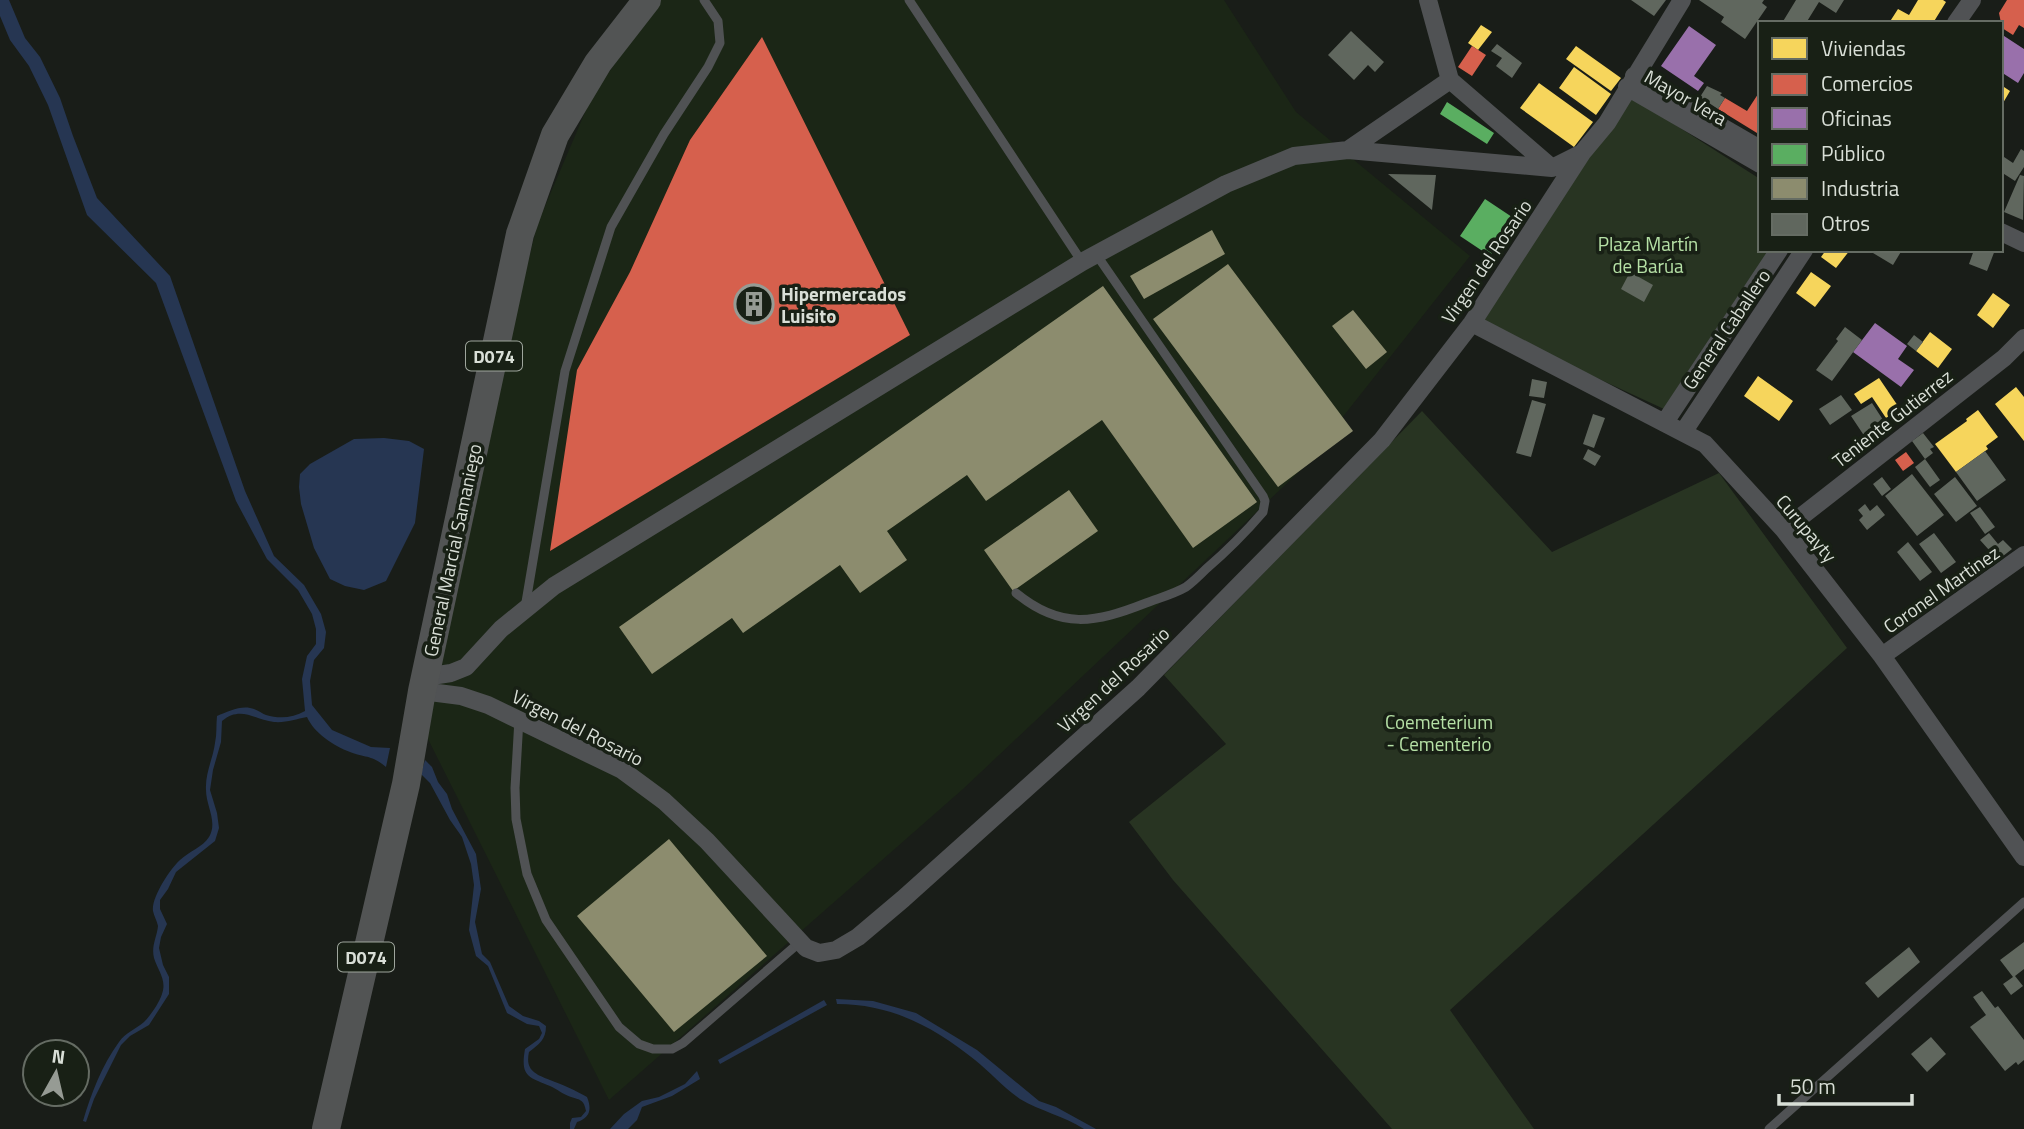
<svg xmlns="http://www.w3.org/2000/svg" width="2024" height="1129" font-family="'Titillium Web',sans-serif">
<rect width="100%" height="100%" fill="#191d18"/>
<path fill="#1b2616" d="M660,0H1224L1296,112L1470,256L1300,471L963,789L609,1100L418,719L537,225L592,96Z"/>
<path fill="#283422" d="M1630,96L1760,179V250H1774L1664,409L1476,322Z
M1422,411L1552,552L1719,473L1847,648L1450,1010L1534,1129H1392L1173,880L1129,822L1226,744L1164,675Z"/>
<path fill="#263652" d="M0,0H9L25,38L40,57L60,98L73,136L97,198L170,276L245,491L274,556L304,585L321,614L326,632L324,648L314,660L310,681L312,705L332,730L371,747L390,748L386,767C372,755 366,758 350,752C334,746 314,733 307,717C296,719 286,723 274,722C255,720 241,705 222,721L221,742L213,770L210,790L217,813L219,828L215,841L176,872L168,889L160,900V909L167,924L161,937L159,948L163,965L169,977V994L149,1025L130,1036L121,1045L94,1099L86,1122L83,1121C91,1094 102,1065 119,1042C125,1033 136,1029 144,1022C151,1015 159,1003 162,994C167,980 158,971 154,958C151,946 157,937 158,926C157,921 154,916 153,911C151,898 170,869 180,860C188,852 203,847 209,837C218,822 206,806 206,790C205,773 213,759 215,743C217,734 216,725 217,716C227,712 239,706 250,708C257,709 261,713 266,715C279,719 293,718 305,711L302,679L307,656L316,644V629L312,614L298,590L267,559L236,501L156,283L87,215L48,105L29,66L10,40L0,16Z
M384,438L409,441L424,449L415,523L386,581L364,590L345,586L330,579L314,548L301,504L299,487L300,474L310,464L354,439Z
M425,760L432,767L438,782L447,794L452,809L476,854L481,889L475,922L482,954L490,962L509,1006L523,1016L539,1021L546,1026C546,1040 539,1044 529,1052C525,1070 535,1074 550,1080C561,1084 577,1091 587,1097C592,1109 590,1118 577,1122L574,1129H570V1123L572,1118L581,1117L586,1111C584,1100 581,1100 571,1097C564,1095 557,1089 550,1086C529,1077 520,1077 525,1049L539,1039L542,1033L539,1026L527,1024L507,1013L488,966L476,956L469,930L474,885L471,864L462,837L450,820L430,783L421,774Z
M836,999L873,1001L916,1013L977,1050L1039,1101L1056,1107L1096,1129H1084C1064,1116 1040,1111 1020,1099C1004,1088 990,1072 975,1060C934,1027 891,1004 837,1004Z
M824,1000L827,1005L720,1064L718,1060Z
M697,1071L700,1079L672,1096L642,1107L637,1120L628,1129H610L624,1114L642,1101L659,1097L685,1084Z"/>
<path fill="#f6d55c" d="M1918,0H1943L1946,2L1933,23H1889L1898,9L1909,15Z
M1481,25L1492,32L1478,50L1468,43Z
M1576,46L1621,78L1611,91L1566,59Z
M1574,67L1611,94L1596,115L1559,88Z
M1539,83L1593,122L1574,147L1520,108Z
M2001,85L2010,91L2003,103L2001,101Z
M1826,250H1850L1836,268L1821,257Z
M1811,272L1831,286L1815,307L1796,293Z
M1993,293L2010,305L1993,328L1977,315Z
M1930,332L1952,349L1938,368L1916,351Z
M1758,376L1793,401L1779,421L1744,396Z
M1879,378L1900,409L1886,418L1872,397L1861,404L1854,394Z
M2016,387L2024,397V441L1995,404Z
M1978,410L1998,437L1986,446L1988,449L1956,472L1935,444L1967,421L1966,419Z"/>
<path fill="#d6604d" d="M2007,0H2024V28L2019,25L2013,35L2002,28L1999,13Z
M762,37L910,335L550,551L577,370L630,272L690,140Z
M1472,46L1486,55L1472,76L1458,67Z
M1760,91V130L1757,133L1718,109L1725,98L1747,111Z
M1906,452L1914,463L1903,471L1895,460Z"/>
<path fill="#9970ab" d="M1689,26L1716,45L1694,76L1704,83L1698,91L1661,66Z
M2001,34L2024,49V73L2018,83L2001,72Z
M1875,323L1907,346L1898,359L1914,370L1901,387L1853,352Z"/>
<path fill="#5aae61" d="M1447,102L1494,133L1487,144L1440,114Z
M1485,199L1515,219L1490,256L1460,236Z"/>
<path fill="#8c8c6e" d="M1212,230L1225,254L1144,299L1130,276Z
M1228,264L1353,431L1278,487L1153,319Z
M1103,286L1257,502L1193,548L1102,420L986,501L967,475L887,531L907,560L860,593L840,565L743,633L732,618L652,674L619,627Z
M1353,310L1387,352L1366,369L1332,326Z
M1069,490L1098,531L1013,591L984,550Z
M669,839L767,956L674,1032L577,916Z"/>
<path fill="#60675e" d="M1631,0H1666L1654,16Z
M1699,0H1764L1762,3L1767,7L1745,39L1721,22L1724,17Z
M1796,0H1844L1836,13L1819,2L1806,23H1782Z
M1351,31L1384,62L1375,72L1368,65L1354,80L1328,55Z
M1497,44L1522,63L1512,78L1496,66L1502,58L1491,51Z
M1707,86L1722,93L1720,95L1725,98L1718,109L1700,97Z
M2021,149L2024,151V167L2015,181L2001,172V155L2013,163Z
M1388,174L1436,175L1432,210Z
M2020,175L2024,176L2023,220L2004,212Z
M1868,250H1902L1893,265Z
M1974,250H1995L1987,271L1969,264Z
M1630,272L1653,285L1644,302L1621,289Z
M1845,327L1862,340L1832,381L1816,370L1838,341L1836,339Z
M1914,335L1923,342L1916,351L1907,344Z
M1532,379L1547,382L1544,398L1529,396Z
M1841,395L1852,410L1830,425L1819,409Z
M1532,400L1546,404L1531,457L1516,453Z
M1872,403L1885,423L1865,437L1851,416Z
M1593,414L1605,418L1594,448L1583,444Z
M1923,433L1934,447L1930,449L1933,453L1925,459L1940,480L1930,487L1915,467L1925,459L1912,441Z
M1588,449L1601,456L1595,466L1583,459Z
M1985,451L2006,480L1977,501L1956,472Z
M1912,474L1944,515L1917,536L1885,496Z
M1882,477L1891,489L1882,496L1873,484Z
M1955,477L1977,506L1956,522L1934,494Z
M1865,504L1870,511L1877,505L1885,515L1867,530L1859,520L1863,516L1858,510Z
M1980,507L1995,527L1985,534L1970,513Z
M1934,533L1956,562L1941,573L1919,544Z
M1989,533L1998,544L2003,540L2012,549L1998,560L1980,540Z
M1908,542L1932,572L1920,581L1897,552Z
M2024,942V969L2015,976L2023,986L2011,995L2003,984L2013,977L2000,960Z
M1909,947L1920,962L1878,998L1865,983Z
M1982,991L1995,1008L1998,1006L2024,1040V1060L2018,1065L2016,1062L2005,1071L1970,1027L1986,1015L1973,997Z
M1931,1037L1946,1054L1927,1072L1911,1054Z"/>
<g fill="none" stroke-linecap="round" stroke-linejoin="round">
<path stroke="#505254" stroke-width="9" d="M909,0L1082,262
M1016,593C1061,630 1095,623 1146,603C1159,598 1174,594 1186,587C1193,582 1200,575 1206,569C1227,551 1245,533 1263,512L1265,501L1263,496L1096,254
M525,608L565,371L611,227L664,134L708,67L720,43L718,21L704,0
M519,719L515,788L516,819L527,874L546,920L619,1027L639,1044L653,1049H672L683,1043L800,942
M1769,1129L2024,902"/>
<path stroke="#505254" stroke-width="18" d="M1428,0L1450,80
M1956,23L1972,0
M1634,76L1760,149
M1627,87L1760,164
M1348,150L1450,80L1552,168
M2001,232L2024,243
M1472,323L1705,444L1784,530L1882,656L2024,857
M1665,422L1779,250
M1684,431L1804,250
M1784,530L2004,358L2024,338
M1882,656L2024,555
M425,677L451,673L466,667L501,629L554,586L1082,262L1226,184L1294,156L1348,150L1552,168L1582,153
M422,691L461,696L488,705L622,770L664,801L707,841L806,948L819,953L836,950L858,937L903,899L1138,688L1382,440L1472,323L1582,153L1607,123L1682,0"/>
<path stroke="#525454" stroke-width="28" d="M326,1129L406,784L422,691L520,234L555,135L598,63L647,0"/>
</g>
<defs>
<g id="building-ring" transform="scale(2.0125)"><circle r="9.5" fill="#182015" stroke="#969b94" stroke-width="1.5"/><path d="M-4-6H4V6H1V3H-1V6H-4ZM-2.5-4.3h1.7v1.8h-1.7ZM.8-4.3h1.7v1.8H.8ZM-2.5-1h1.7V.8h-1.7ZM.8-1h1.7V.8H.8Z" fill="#969b94"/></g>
</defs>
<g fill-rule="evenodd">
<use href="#building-ring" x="754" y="304"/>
</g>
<g text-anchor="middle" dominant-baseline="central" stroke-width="7" stroke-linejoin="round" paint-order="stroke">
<g fill="#182015" stroke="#9fa69d" stroke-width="2">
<rect x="466" y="341.5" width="56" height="29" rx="5"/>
<rect x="338" y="942.5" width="56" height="29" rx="5"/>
</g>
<g font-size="18" font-weight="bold" fill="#d9dfd7">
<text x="494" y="356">D074</text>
<text x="366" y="957">D074</text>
</g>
<g font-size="19" fill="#d9dfd7" stroke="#182015">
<text transform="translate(1686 97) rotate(30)">Mayor Vera</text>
<text transform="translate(1486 261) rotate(-56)">Virgen del Rosario</text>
<text transform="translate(1726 329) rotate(-56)">General Caballero</text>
<text transform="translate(1892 418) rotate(-38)">Teniente Gutierrez</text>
<text transform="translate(1807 528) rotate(50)">Curupayty</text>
<text transform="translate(452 550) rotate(-78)">General Marcial Samaniego</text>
<text transform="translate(1941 589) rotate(-35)">Coronel Martinez</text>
<text transform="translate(1113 679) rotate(-43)">Virgen del Rosario</text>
<text transform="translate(578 727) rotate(27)">Virgen del Rosario</text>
</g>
<g font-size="19" fill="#b6e1a6" stroke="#182015">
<text x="1648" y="243">Plaza Martín<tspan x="1648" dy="22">de Barúa</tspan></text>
<text x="1439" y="721">Coemeterium<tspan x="1439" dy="22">- Cementerio</tspan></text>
</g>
<g font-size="19" font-weight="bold" fill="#d9dfd7" stroke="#182015" text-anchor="start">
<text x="781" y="293">Hipermercados<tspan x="781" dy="22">Luisito</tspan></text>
</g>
</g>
<rect x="1758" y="21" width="245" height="231" fill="#182015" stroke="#656c63" stroke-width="2"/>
<rect x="1772" y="38" width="35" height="21" fill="#f6d55c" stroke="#656c63" stroke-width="2"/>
<text x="1821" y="56" font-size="21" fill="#d9dfd7">Viviendas</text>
<rect x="1772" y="74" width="35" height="21" fill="#d6604d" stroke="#656c63" stroke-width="2"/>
<text x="1821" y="91" font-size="21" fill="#d9dfd7">Comercios</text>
<rect x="1772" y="108" width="35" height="21" fill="#9970ab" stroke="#656c63" stroke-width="2"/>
<text x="1821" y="126" font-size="21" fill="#d9dfd7">Oficinas</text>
<rect x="1772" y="144" width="35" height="21" fill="#5aae61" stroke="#656c63" stroke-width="2"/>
<text x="1821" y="161" font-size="21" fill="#d9dfd7">Público</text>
<rect x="1772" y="178" width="35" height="21" fill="#8c8c6e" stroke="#656c63" stroke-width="2"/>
<text x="1821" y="196" font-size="21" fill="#d9dfd7">Industria</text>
<rect x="1772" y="214" width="35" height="21" fill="#60675e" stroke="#656c63" stroke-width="2"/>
<text x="1821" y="231" font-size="21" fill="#d9dfd7">Otros</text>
<g transform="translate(56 1073) rotate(8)"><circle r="33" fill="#182015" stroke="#656c63" stroke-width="2"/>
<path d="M0-5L12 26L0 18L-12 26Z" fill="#969b94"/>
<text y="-10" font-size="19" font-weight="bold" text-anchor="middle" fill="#d9dfd7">N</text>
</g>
<path d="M1779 1094v10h133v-10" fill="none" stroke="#d9dfd7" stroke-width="3.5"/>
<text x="1790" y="1094" font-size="21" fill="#d9dfd7" stroke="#182015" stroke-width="5" paint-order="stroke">50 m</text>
</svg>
